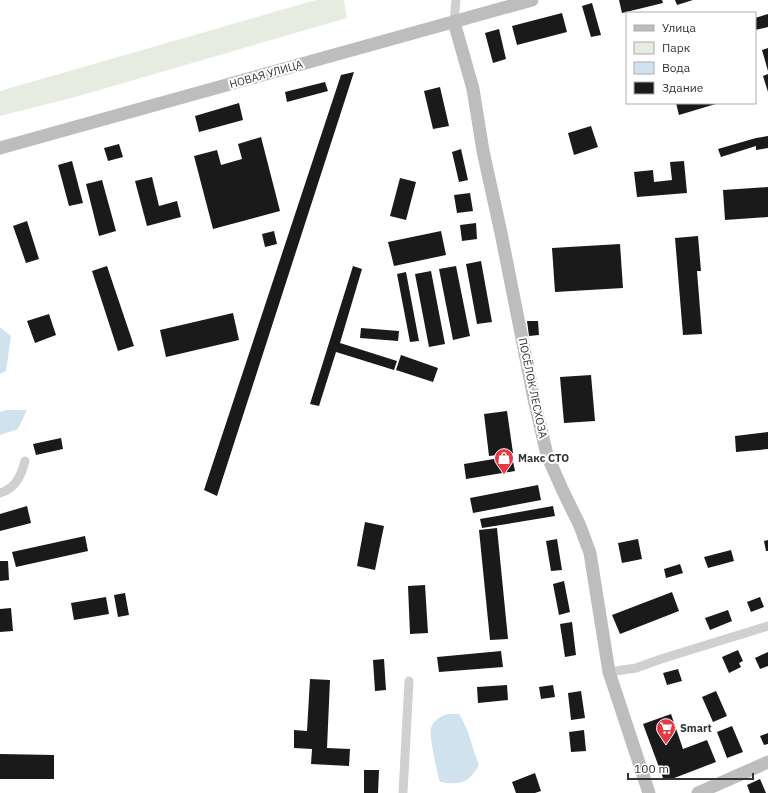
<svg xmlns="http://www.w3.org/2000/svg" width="768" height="793" font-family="'IBM Plex Sans',sans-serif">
<rect width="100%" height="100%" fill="#fff"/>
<path fill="#e6ecdf" d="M316,0H344L347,18L75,97L0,116V91Z"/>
<path fill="#cfe2ee" d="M0,327L11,336L6,371L0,374Z
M6,410H27L18,429L0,435V412Z
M447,714H459C469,729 472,748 479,765C468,784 460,785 440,782C437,773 429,736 431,728C434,720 439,717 447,714Z"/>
<path fill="#1a1a1a" d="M619,0H662L663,3L622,13Z
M675,0H693L677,5Z
M592,3L601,35L591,37L582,6Z
M562,13L567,32L517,45L512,26Z
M768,14V27L755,30V18Z
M499,29L506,59L493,63L485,33Z
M768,48V71L762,50Z
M354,72L217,496L204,490L341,75Z
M768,74V92L763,76Z
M325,82L328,91L287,102L285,92Z
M440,87L449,126L433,129L424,91Z
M239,103L243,120L199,132L195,116Z
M676,103H719L679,115Z
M591,126L598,147L574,155L568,133Z
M768,136V148L756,150V146L721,157L718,149L756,138Z
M261,137L280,211L213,229L194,156L217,150L221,165L242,159L238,144Z
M119,144L123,157L108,161L104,148Z
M461,149L468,180L459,182L452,152Z
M72,161L83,203L69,206L58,165Z
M684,161L687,193L637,197L634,172L653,170L654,182L672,180L670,162Z
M152,177L159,206L177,201L181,217L147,226L135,181Z
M400,178L416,182L406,220L390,216Z
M102,180L116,231L99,236L86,184Z
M768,187V217L725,220L723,190Z
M470,193L473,211L457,213L454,195Z
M27,221L39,259L26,263L13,226Z
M476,223L477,239L462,241L460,225Z
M274,231L277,244L265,247L262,234Z
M441,231L446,255L394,266L388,242Z
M698,236L701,271H697L702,334L683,335L675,238Z
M620,244L623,288L555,292L552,248Z
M481,261L492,322L477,324L466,264Z
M107,266L134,346L118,351L92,271Z
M353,266L362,269L340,343L397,361L394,370L336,352L319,406L310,404Z
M456,266L470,336L453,340L439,269Z
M431,271L445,344L429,347L415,274Z
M406,272L419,341L410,342L397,274Z
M233,313L239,340L166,357L160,330Z
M49,314L56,335L35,343L27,321Z
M527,321H538L539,335L529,336Z
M361,328L399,331L398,341L360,338Z
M401,355L438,368L433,382L396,370Z
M591,375L595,421L564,423L560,377Z
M507,411L513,453L489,456L484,414Z
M768,432V449L736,452L735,436Z
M61,438L63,449L36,455L33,444Z
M512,456L515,471L466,479L464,464Z
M538,485L541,500L473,513L470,498Z
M27,506L31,523L0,531V514Z
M553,506L555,516L482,528L480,519Z
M365,522L384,526L375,570L357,566Z
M497,528L508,639L490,640L479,530Z
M85,536L88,551L16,567L12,552Z
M557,539L562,570L551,571L546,541Z
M638,539L642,559L622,563L618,543Z
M768,540V551H766L764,541Z
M731,550L734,561L708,568L704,557Z
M0,561H8L9,580L0,581Z
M680,564L683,573L666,578L664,569Z
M564,581L570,612L559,615L553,584Z
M425,585L428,633L410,634L408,586Z
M672,592L679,611L620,634L612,615Z
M125,593L129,615L118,617L114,595Z
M106,597L109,614L74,620L71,603Z
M760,597L764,607L751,612L747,602Z
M11,608L13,631L0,632V609Z
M728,610L732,621L710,630L705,618Z
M572,622L576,655L565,657L560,624Z
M738,650L743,661L739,663L741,667L729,673L722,657Z
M501,651L503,667L439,672L437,657Z
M768,652V666L760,669L755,658Z
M384,659L386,690L375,691L373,660Z
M678,669L682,681L667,685L663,673Z
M310,679L330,680L327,748L350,749L349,766L311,764L312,749L294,748V730L307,731Z
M507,685L508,700L478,703L477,687Z
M553,685L555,697L541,699L539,687Z
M581,691L585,718L571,720L568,693Z
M716,691L727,716L713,722L702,697Z
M671,714L683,749L707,740L716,762L669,780L663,778L643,724Z
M732,726L743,752L727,758L717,732Z
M584,730L586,751L571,752L569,732Z
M768,733V744L764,745L760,736Z
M0,754L54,755V779H0Z
M364,770H379L378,793H364Z
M535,773L541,791L535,793H516L512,782Z
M760,779L766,793H750L747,785Z"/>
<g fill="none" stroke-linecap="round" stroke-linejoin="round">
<path stroke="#d0d0d0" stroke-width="9" d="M454,22L456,0
M0,493C16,488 21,476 25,461
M609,672L636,668L661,659L768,626
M403,793L409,681"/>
<path stroke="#bdbdbd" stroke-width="13" d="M454,22L473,89L483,151L501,233L534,399L547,455L562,489L580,526L590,553L609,672L649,793
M0,148L532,0
M698,793L768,762"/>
</g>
<defs>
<g id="shop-pin" transform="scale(1)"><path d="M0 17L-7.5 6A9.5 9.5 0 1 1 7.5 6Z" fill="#e63946" stroke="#fff"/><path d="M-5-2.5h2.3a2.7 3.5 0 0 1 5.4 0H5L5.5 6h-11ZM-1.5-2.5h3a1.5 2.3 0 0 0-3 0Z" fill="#fff"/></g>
<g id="supermarket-pin" transform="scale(1)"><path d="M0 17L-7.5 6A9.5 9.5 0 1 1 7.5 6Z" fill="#e63946" stroke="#fff"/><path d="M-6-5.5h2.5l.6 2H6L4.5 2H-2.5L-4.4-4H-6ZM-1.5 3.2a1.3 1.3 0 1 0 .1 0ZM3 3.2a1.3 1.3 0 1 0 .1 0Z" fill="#fff"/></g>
</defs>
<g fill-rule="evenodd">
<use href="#shop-pin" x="504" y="458"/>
<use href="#supermarket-pin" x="666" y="728"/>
</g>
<g text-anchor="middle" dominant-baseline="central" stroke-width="4" stroke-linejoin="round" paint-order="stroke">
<g font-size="11" fill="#333" stroke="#fff">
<text transform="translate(266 74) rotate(-16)">НОВАЯ УЛИЦА</text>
<text transform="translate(533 388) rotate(78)">ПОСЁЛОК ЛЕСХОЗА</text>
</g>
<g font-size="11" font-weight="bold" fill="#333" stroke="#fff" text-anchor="start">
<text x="518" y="458">Макс СТО</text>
<text x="680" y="728">Smart</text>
</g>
</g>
<rect x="626" y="12" width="130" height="92" fill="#ffffff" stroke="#adadad"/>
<rect x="634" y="25" width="20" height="6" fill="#bdbdbd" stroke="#adadad"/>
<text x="662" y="32" font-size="12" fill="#333333">Улица</text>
<rect x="634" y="42" width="20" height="12" fill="#e6ecdf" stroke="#adadad"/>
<text x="662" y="52" font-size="12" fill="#333333">Парк</text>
<rect x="634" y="62" width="20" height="12" fill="#cfe2ee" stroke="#adadad"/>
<text x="662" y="72" font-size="12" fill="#333333">Вода</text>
<rect x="634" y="82" width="20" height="12" fill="#1a1a1a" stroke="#adadad"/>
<text x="662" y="92" font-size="12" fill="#333333">Здание</text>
<path d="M628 773v6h125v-6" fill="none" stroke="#333333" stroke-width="2"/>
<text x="634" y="773" font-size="12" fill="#333333" stroke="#ffffff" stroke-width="3" paint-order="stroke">100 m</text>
</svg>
